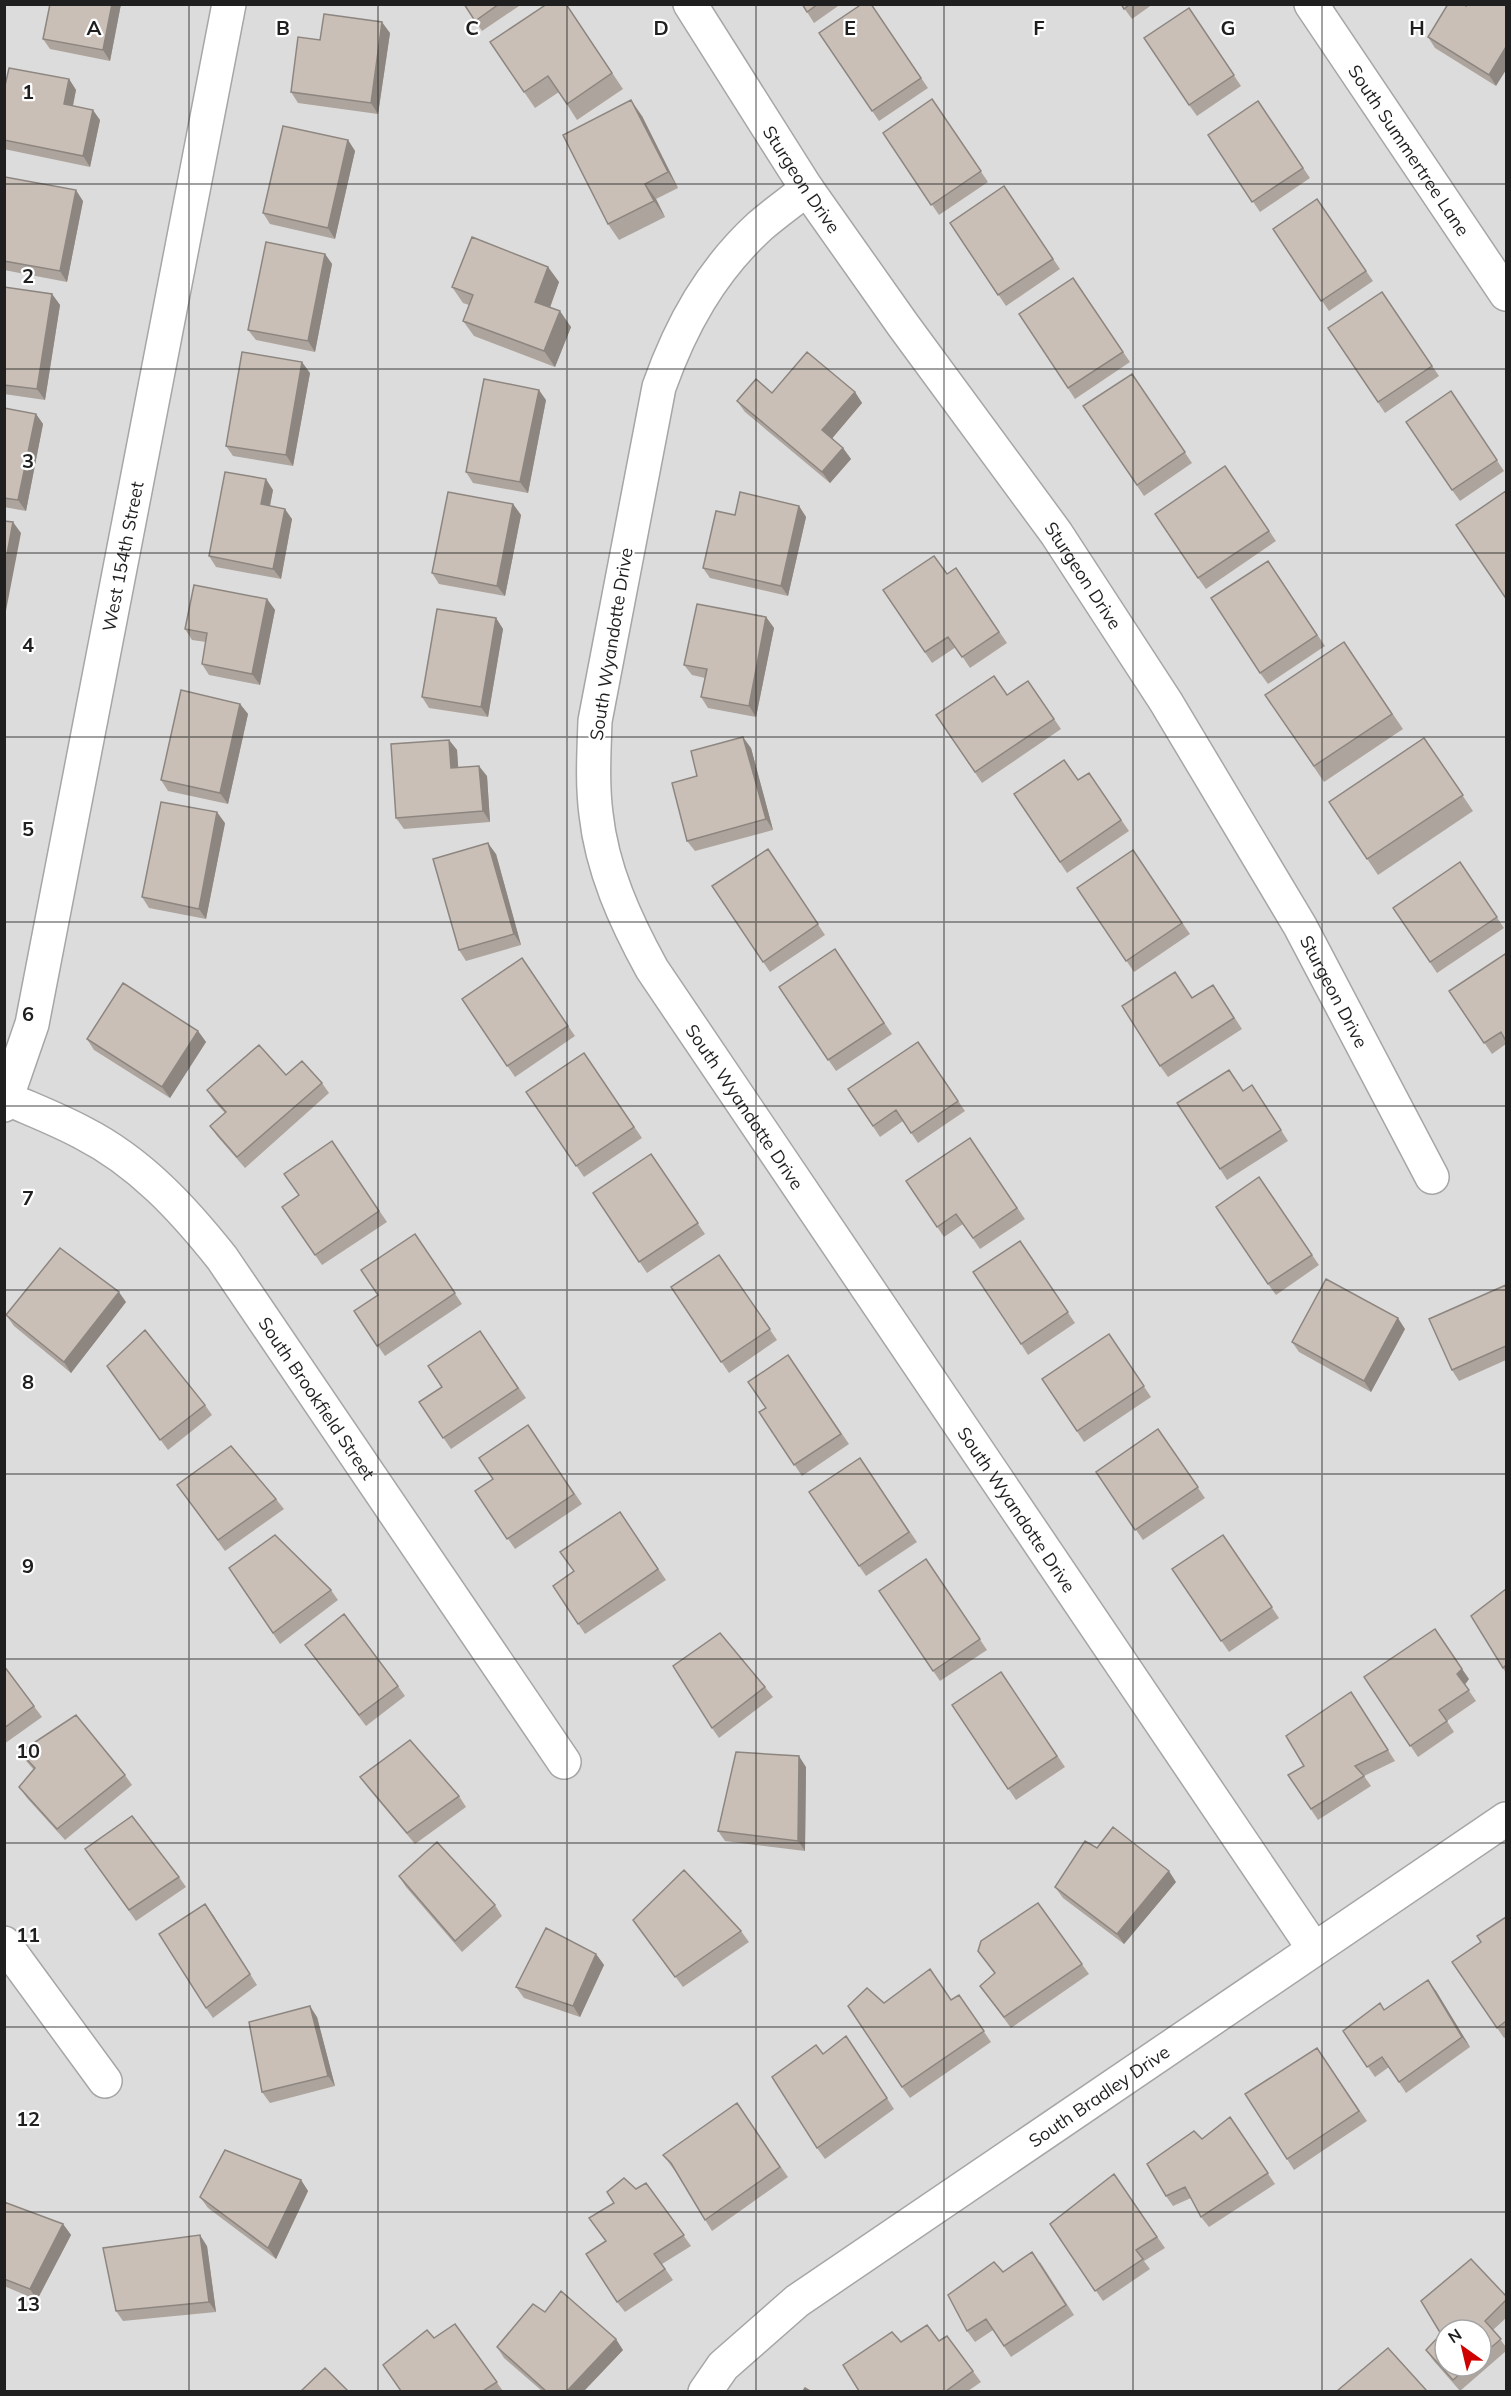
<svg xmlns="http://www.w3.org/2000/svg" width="1511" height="2396" font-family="Mulish,sans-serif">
<rect width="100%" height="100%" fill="#f1ede4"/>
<path fill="#dddcdc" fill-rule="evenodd" d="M5,5H1506V2391L5,2392ZM1445,2330H1481V2366H1445Z"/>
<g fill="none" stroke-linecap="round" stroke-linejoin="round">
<g stroke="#a6a6a6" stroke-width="36">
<g id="minor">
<path id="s1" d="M690,4L807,189L903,325L1056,533L1166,702L1300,926L1432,1177"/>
<path id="s2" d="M1311,4L1506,294"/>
<path id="s3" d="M807,189C792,201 775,213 760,226C711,271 681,325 659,387L595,721C594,752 592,783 596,814C602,869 625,920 652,969L1314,1949"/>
<path id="s4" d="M8,1099C33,1110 59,1120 83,1133C140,1162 183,1209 222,1258L564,1762"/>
<path id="s5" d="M4,1105L32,1024L229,4"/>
<path d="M4,1943L105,2081"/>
<path id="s6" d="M705,2392L723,2366L797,2301L1506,1819"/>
</g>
</g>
<use href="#minor" stroke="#fff" stroke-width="33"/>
</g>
<path fill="#ada49d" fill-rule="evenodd" d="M121,4L110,61L50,49L43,39Z
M464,4H522L482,31Z
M566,4L623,89L577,120L559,92L535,108L490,42Z
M802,4H841L814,23Z
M871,4L928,88L879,121L819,33Z
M1121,4H1153L1132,19Z
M1448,4L1496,86L1435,48L1428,37Z
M1189,8L1241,86L1197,116L1189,105Z
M390,33L378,114L298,103L291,92L320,40Z
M69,79L76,90L73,106L100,120L90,167L4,149V90Z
M932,99L988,182L939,215L883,133Z
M1258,101L1310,178L1260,212L1208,135Z
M642,116L678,188L656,199L665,217L619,240L608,224Z
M348,140L355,151L335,239L270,224L263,213Z
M5,177L83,201L67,282L4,270Z
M1004,186L1060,269L1006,306L950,223Z
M1317,199L1373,281L1329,311L1273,229Z
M325,254L332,264L315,352L256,340L248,330Z
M548,267L559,282L550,308L571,327L555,367L474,336L463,321L469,305L463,303L452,287Z
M1073,278L1130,362L1075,399L1019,314Z
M4,287L52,294L60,305L45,400L4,394Z
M1382,292L1439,376L1385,413L1328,328Z
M310,373L293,466L233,456L226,446Z
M1132,374L1192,463L1144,496L1083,406Z
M1451,391L1504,471L1460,501L1452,490Z
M855,392L862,403L832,438L843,448L851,459L830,483L745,412L737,401L772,393Z
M546,400L528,493L473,483L466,472Z
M4,408L36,414L43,424L26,511L4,507Z
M1225,466L1276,541L1206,589L1198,578Z
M273,490L270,506L292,519L281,579L216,567L209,556Z
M513,504L521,515L505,596L439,584L432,573Z
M799,506L806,517L788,596L710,578L703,568L735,515Z
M1268,561L1325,646L1268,684L1260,673Z
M956,568L1007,643L970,668L956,647L932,663L883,590L947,574Z
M267,599L275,610L260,685L209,675L202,664L206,642L192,640L185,629Z
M766,617L774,628L756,717L708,708L701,697L705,678L692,675L684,665Z
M496,618L503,629L488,717L429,708L422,697Z
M1344,642L1403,729L1324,782L1265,695Z
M1028,681L1061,729L982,783L936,715L1007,695Z
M240,704L248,714L228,804L168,791L161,780Z
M1424,738L1473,811L1378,875L1329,802Z
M449,740L457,750L458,768L487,776L490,822L404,829L396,818Z
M751,748L773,830L695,851L687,841L697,776Z
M1089,773L1129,831L1067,873L1014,794L1078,780Z
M225,823L206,919L149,908L142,897Z
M768,849L825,935L770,972L712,886Z
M1133,850L1190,934L1134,972L1077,888Z
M496,854L521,945L466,961L459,950Z
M1460,862L1504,928L1437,973L1393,908Z
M835,949L892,1034L836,1071L779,987Z
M1506,956V1044L1492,1054L1449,991Z
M522,958L575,1036L515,1077L462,999Z
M1220,995L1242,1029L1168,1077L1160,1066L1192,998Z
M198,1031L206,1042L170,1098L94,1050L87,1039Z
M918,1042L965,1111L918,1143L903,1121L880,1137L848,1089Z
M584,1053L642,1138L584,1177L526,1092Z
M286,1075L322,1083L329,1093L245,1168L217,1136L210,1126L225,1113L214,1101L207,1090Z
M1243,1090L1259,1095L1288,1141L1227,1180L1220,1169Z
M970,1138L1025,1219L980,1249L963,1224L944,1237L906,1181Z
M332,1141L387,1222L322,1265L282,1207L299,1195Z
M651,1154L705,1234L647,1273L593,1193Z
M1259,1177L1319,1265L1276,1295L1268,1284Z
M415,1234L462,1304L385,1356L354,1311L378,1295Z
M1020,1241L1075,1323L1028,1355L1021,1344Z
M719,1255L777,1340L729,1373L671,1287Z
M1506,1285V1360L1459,1381L1452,1370Z
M126,1302L71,1373L14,1326L6,1315Z
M1405,1329L1371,1392L1299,1352L1292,1342Z
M480,1331L526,1398L451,1449L419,1402L442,1387Z
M1109,1334L1151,1397L1084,1442L1042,1379Z
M788,1355L849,1444L802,1476L759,1412L766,1408Z
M107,1366L205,1405L212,1415L168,1450Z
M528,1425L582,1504L515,1549L475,1491L493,1479Z
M1158,1429L1205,1498L1143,1540L1096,1472Z
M860,1458L917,1542L866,1576L809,1492Z
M177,1485L276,1499L284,1509L225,1551Z
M620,1512L666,1580L585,1634L553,1586L574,1571Z
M1223,1535L1279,1618L1229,1652L1172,1569Z
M926,1559L987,1650L940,1681L879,1591Z
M229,1568L331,1590L338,1600L280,1644Z
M1506,1589V1673L1503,1668Z
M305,1645L398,1686L405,1696L366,1726Z
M4,1666L42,1717L4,1744Z
M1001,1672L1065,1767L1016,1800L952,1705Z
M1364,1677L1469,1679L1465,1685L1476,1701L1447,1721L1454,1732L1418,1757Z
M765,1687L773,1697L719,1738L712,1728Z
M1351,1692L1395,1761L1364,1776L1371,1786L1318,1820L1288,1775L1304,1766Z
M20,1752L125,1775L132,1785L65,1840L27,1798L19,1787L34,1770L27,1762Z
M806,1767L805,1851L725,1841L718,1831Z
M360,1777L459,1796L466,1807L415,1844L368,1788Z
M85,1849L179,1877L186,1887L136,1921Z
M399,1876L495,1905L502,1916L462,1952L406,1887Z
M1176,1882L1124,1944L1063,1898L1055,1887Z
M1038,1903L1089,1974L1011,2028L980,1986L995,1974L978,1951Z
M213,1915L257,1985L213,2018L206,2008Z
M1506,1917V2037L1504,2038L1452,1962L1481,1942Z
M633,1920L741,1931L749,1942L683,1987Z
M596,1954L604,1965L580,2017L524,1998L516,1987Z
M1436,1991L1470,2047L1406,2093L1389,2067L1375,2077L1343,2031L1384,2010Z
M959,1995L991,2042L910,2098L902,2087L884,2003L951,2000Z
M317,2017L335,2086L270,2103L262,2092Z
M854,2047L894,2109L825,2159L817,2148L823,2054Z
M1317,2048L1367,2121L1294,2170L1287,2159Z
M737,2103L788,2177L712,2231L675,2171L663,2155Z
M1230,2117L1275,2184L1209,2227L1201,2217L1191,2198L1173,2206L1166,2196L1202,2139Z
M1114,2174L1165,2248L1144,2261L1150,2269L1103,2301L1050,2224Z
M301,2180L308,2191L276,2259L208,2208L200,2197Z
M646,2183L691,2246L662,2264L673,2280L625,2312L617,2302L606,2241L614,2203Z
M4,2202L63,2224L71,2235L37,2300L4,2286Z
M207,2246L216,2312L123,2321L116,2311Z
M1040,2262L1074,2315L1011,2357L993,2330L975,2342L967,2331L1003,2272Z
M1506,2296V2318L1493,2330L1506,2347V2351L1460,2391L1433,2360L1426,2350ZM1481,2330V2366H1445Z
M545,2312L623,2350L584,2391H542L504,2358L497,2347Z
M455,2324L503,2391H401L434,2338Z
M947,2336L981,2382L968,2391H859L901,2342L939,2341Z"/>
<path fill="#8d8680" d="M112,4H121L110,61L103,50Z
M382,22L390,33L378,114L371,103Z
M1506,47V70L1496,86L1489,75Z
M69,79L76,90L71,114L64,104Z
M631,100L642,116L678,188L668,172Z
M93,110L100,120L90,167L83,156Z
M348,140L355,151L335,239L328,228Z
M645,184L656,199L665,217L654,201Z
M76,190L83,201L67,282L60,271Z
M325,254L332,264L315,352L308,341Z
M548,267L559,282L546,318L535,302Z
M52,294L60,305L45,400L37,389Z
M560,311L571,327L555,367L544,351Z
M302,362L310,373L293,466L286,455Z
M539,390L546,400L528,493L520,482Z
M855,392L862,403L830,441L822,430Z
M36,414L43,424L26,511L18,500Z
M843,448L851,459L830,483L822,472Z
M266,479L273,490L268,515L261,504Z
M513,504L521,515L505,596L497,586Z
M799,506L806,517L788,596L781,586Z
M285,509L292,519L281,579L273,569Z
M13,522L21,533L4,621V570Z
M267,599L275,610L260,685L252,674Z
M766,617L774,628L756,717L749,706Z
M496,618L503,629L488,717L481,707Z
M240,704L248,714L228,804L220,793Z
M743,737L751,748L773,830L766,819Z
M449,740L457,750L459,779L451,768Z
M479,766L487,776L490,822L483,811Z
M217,812L225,823L206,919L199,909Z
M488,843L496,854L521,945L514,934Z
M198,1031L206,1042L170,1098L162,1087Z
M119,1292L126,1302L71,1373L64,1362Z
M1398,1318L1405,1329L1371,1392L1364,1381Z
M1435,1629L1469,1679L1464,1685L1457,1674Z
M799,1756L806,1767L805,1851L798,1841Z
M1169,1871L1176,1882L1124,1944L1117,1934Z
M205,1904L213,1915L257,1985L250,1974Z
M596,1954L604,1965L580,2017L573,2006Z
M1428,1980L1436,1991L1470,2047L1462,2037Z
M310,2006L317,2017L335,2086L328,2076Z
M301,2180L308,2191L276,2259L268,2248Z
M63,2224L71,2235L37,2300L30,2289Z
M200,2235L207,2246L216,2312L209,2302Z
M616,2339L623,2350L584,2391H567Z"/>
<path fill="#c9bfb7" stroke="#8d8680" stroke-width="1.5" d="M50,4H112L103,50L43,39Z
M464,4H499L475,21Z
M547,4H566L612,73L567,104L548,76L524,92L490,42Z
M802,4H818L807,12Z
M862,4H871L921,78L872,111L819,33Z
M1121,4H1130L1124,9Z
M1448,4H1464L1466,6L1467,4H1506V47L1489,75L1428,37Z
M1189,8L1234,75L1189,105L1144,38Z
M324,14L382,22L371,103L291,92L298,37L320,40Z
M9,68L69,79L64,104L93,110L83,156L4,140V90Z
M932,99L981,171L931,205L883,133Z
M631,100L668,172L645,184L654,201L608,224L563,135Z
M1258,101L1303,168L1252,202L1208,135Z
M283,126L348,140L328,228L263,213Z
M5,177L76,190L60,271L4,261Z
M1004,186L1053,259L998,295L950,223Z
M1317,199L1366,271L1321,301L1273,229Z
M472,237L548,267L535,302L560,311L544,351L463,321L473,295L452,287Z
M266,242L325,254L308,341L248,330Z
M1073,278L1123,352L1068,388L1019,314Z
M4,287L52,294L37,389L4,385Z
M1382,292L1432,366L1378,402L1328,328Z
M242,352L302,362L286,455L226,446Z
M807,352L855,392L822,430L843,448L822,472L737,401L756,379L772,393Z
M1132,374L1185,452L1137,485L1083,406Z
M484,379L539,390L520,482L466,472Z
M1451,391L1497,460L1452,490L1406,422Z
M4,408L36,414L18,500L4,498Z
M1225,466L1269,531L1198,578L1155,514Z
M225,472L266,479L261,504L285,509L273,569L209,556Z
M1506,491V596L1505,597L1456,525Z
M448,492L513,504L497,586L432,573Z
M740,492L799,506L781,586L703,568L716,511L735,515Z
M4,521L13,522L4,570Z
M934,556L947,574L956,568L999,632L962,657L948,637L925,652L883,590Z
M1268,561L1317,635L1260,673L1211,598Z
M194,585L267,599L252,674L202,664L207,633L185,629Z
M697,604L766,617L749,706L701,697L707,669L684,665Z
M437,609L496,618L481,707L422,697Z
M1344,642L1392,714L1314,766L1265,695Z
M994,676L1007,695L1028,681L1054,719L975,772L936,715Z
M181,690L240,704L220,793L161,780Z
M743,737L766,819L687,841L672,783L697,776L691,751Z
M1424,738L1463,795L1367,859L1329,802Z
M449,740L451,768L479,766L483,811L396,818L391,744Z
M1064,760L1078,780L1089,773L1121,820L1060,862L1014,794Z
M161,802L217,812L199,909L142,897Z
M488,843L514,934L459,950L433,859Z
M768,849L818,924L763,962L712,886Z
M1133,850L1182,923L1126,961L1077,888Z
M1460,862L1497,917L1430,962L1393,908Z
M835,949L884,1023L828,1060L779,987Z
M1505,954L1506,956V1041L1501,1032L1484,1043L1449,991Z
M522,958L568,1026L507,1066L462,999Z
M1175,972L1192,998L1213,985L1234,1018L1160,1066L1122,1006Z
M123,983L198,1031L162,1087L87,1039Z
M918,1042L958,1101L911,1133L896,1110L873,1126L848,1089Z
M259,1045L286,1075L302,1061L322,1083L237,1157L210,1126L226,1112L207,1090Z
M584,1053L634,1127L576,1166L526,1092Z
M1229,1070L1243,1091L1252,1085L1281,1130L1220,1169L1177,1103Z
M970,1138L1017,1208L973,1238L956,1214L937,1227L906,1181Z
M332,1141L379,1211L315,1255L282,1207L299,1195L284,1174Z
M651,1154L698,1223L639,1262L593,1193Z
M1259,1177L1312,1255L1268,1284L1216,1207Z
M415,1234L455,1293L377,1346L354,1311L378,1295L361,1270Z
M1020,1241L1068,1312L1021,1344L973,1272Z
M60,1248L119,1292L64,1362L6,1315Z
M719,1255L770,1329L721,1362L671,1287Z
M1326,1279L1398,1318L1364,1381L1292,1342Z
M1506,1285V1346L1452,1370L1429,1319Z
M145,1330L205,1405L160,1440L107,1366Z
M480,1331L518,1388L443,1438L419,1402L442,1387L428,1366Z
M1109,1334L1144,1386L1077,1431L1042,1379Z
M788,1355L841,1434L794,1465L759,1412L766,1408L748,1382Z
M528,1425L574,1494L507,1539L475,1491L493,1479L479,1458Z
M1158,1429L1198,1487L1135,1530L1096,1472Z
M231,1446L276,1499L218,1540L177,1485Z
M860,1458L909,1532L859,1566L809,1492Z
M620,1512L658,1569L578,1624L553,1586L574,1571L560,1552Z
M275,1535L331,1590L273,1633L229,1568Z
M1223,1535L1272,1607L1221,1641L1172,1569Z
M926,1559L980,1639L933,1671L879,1591Z
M1506,1589V1665L1503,1668L1471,1616Z
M344,1614L398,1686L359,1715L305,1645Z
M1435,1629L1462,1669L1457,1674L1469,1690L1439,1710L1447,1721L1410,1746L1364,1677Z
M720,1633L765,1687L712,1728L673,1666Z
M4,1666L34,1706L4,1728Z
M1001,1672L1057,1756L1008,1789L952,1705Z
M1351,1692L1388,1750L1355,1766L1364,1776L1311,1809L1288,1775L1304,1766L1286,1736Z
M76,1715L125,1775L57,1829L19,1787L35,1768L20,1752Z
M410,1740L459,1796L407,1833L360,1777Z
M736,1752L799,1756L798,1841L718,1831Z
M132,1816L179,1877L129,1910L85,1849Z
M1113,1827L1169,1871L1117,1934L1055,1887L1085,1841L1097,1848Z
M437,1842L495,1905L455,1941L399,1876Z
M684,1870L741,1931L675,1977L633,1920Z
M1038,1903L1082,1964L1004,2017L980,1986L995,1973L978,1951L981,1941Z
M205,1904L250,1974L206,2008L159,1934Z
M1506,1917V2021L1497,2028L1452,1962L1481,1942L1477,1936Z
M546,1928L596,1954L573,2006L516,1987Z
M930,1969L951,2000L959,1995L984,2031L902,2087L848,2006L867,1988L884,2003Z
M1428,1980L1462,2037L1399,2082L1382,2057L1367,2067L1343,2031L1380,2003L1384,2010Z
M310,2006L328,2076L262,2092L249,2022Z
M846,2036L887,2098L817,2148L772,2077L816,2045L823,2054Z
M1317,2048L1359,2111L1287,2159L1245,2094Z
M737,2103L780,2167L705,2220L671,2163L663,2155Z
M1230,2117L1268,2173L1201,2217L1185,2187L1166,2196L1147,2164L1194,2131L1202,2139Z
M225,2150L301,2180L268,2248L200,2197Z
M1114,2174L1157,2237L1136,2250L1143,2259L1095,2291L1050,2224Z
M624,2178L636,2189L646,2183L684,2235L654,2254L665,2269L617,2302L586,2254L606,2241L589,2218L614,2203L607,2192Z
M4,2202L63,2224L30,2289L4,2279Z
M200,2235L209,2302L116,2311L103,2248Z
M1032,2252L1066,2305L1004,2346L986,2319L967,2331L948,2295L994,2262L1003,2272Z
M1471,2259L1506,2296V2300L1485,2321L1501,2339L1481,2356V2330H1445V2366H1469L1453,2380L1426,2350L1441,2334L1421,2301Z
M561,2291L616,2339L567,2391H546L497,2347L533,2304L545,2312Z
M455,2324L497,2382L483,2391H401L383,2365L427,2330L434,2338Z
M927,2325L939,2341L947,2336L973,2371L946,2391H859L843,2365L892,2332L901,2342Z
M1388,2348L1427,2391H1337Z
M325,2368L348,2391H301Z
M805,2388L810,2391H803Z"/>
<path fill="none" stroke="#1f1f1f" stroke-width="1.5" stroke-opacity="0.55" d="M189,4V2392M378,4V2392M567,4V2392M756,4V2392M944,4V2392M1133,4V2392M1322,4V2392M4,184H1506M4,369H1506M4,553H1506M4,737H1506M4,922H1506M4,1106H1506M4,1290H1506M4,1474H1506M4,1659H1506M4,1843H1506M4,2027H1506M4,2212H1506"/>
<g text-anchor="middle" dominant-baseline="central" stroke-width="4.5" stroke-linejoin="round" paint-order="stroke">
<g font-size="18" fill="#1f1f1f" stroke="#fff">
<text stroke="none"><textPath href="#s2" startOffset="176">South Summertree Lane</textPath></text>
<text stroke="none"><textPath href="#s1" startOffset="208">Sturgeon Drive</textPath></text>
<text stroke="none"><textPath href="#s5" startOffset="562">West 154th Street</textPath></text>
<text stroke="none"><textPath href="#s1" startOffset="694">Sturgeon Drive</textPath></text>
<text transform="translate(611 644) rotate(-81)">South Wyandotte Drive</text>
<text stroke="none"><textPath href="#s1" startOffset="1180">Sturgeon Drive</textPath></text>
<text stroke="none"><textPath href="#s3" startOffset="1017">South Wyandotte Drive</textPath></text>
<text stroke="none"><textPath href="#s4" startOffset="440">South Brookfield Street</textPath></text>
<text stroke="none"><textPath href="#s3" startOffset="1503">South Wyandotte Drive</textPath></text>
<text stroke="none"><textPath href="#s6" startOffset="495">South Bradley Drive</textPath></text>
</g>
</g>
<g font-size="20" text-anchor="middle" font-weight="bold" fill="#1f1f1f" stroke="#fff" stroke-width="4.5" stroke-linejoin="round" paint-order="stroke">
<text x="94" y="35">A</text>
<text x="283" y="35">B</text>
<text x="472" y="35">C</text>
<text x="661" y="35">D</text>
<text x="850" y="35">E</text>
<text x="1039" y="35">F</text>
<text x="1228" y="35">G</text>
<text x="1417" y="35">H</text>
<text x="28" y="99">1</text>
<text x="28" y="283">2</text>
<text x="28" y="468">3</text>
<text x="28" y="652">4</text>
<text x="28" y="836">5</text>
<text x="28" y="1021">6</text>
<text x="28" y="1205">7</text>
<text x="28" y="1389">8</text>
<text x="28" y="1573">9</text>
<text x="28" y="1758">10</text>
<text x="28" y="1942">11</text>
<text x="28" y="2126">12</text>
<text x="28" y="2311">13</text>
</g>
<rect width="1511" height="2396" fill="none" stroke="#1f1f1f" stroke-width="12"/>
<g transform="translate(1463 2348) rotate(326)"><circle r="28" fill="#ffffff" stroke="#a5a5a5" stroke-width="1.5"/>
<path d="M0-4.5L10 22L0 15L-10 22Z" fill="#ce0200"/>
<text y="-9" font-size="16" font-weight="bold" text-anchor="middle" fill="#1f1f1f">N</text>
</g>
</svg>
